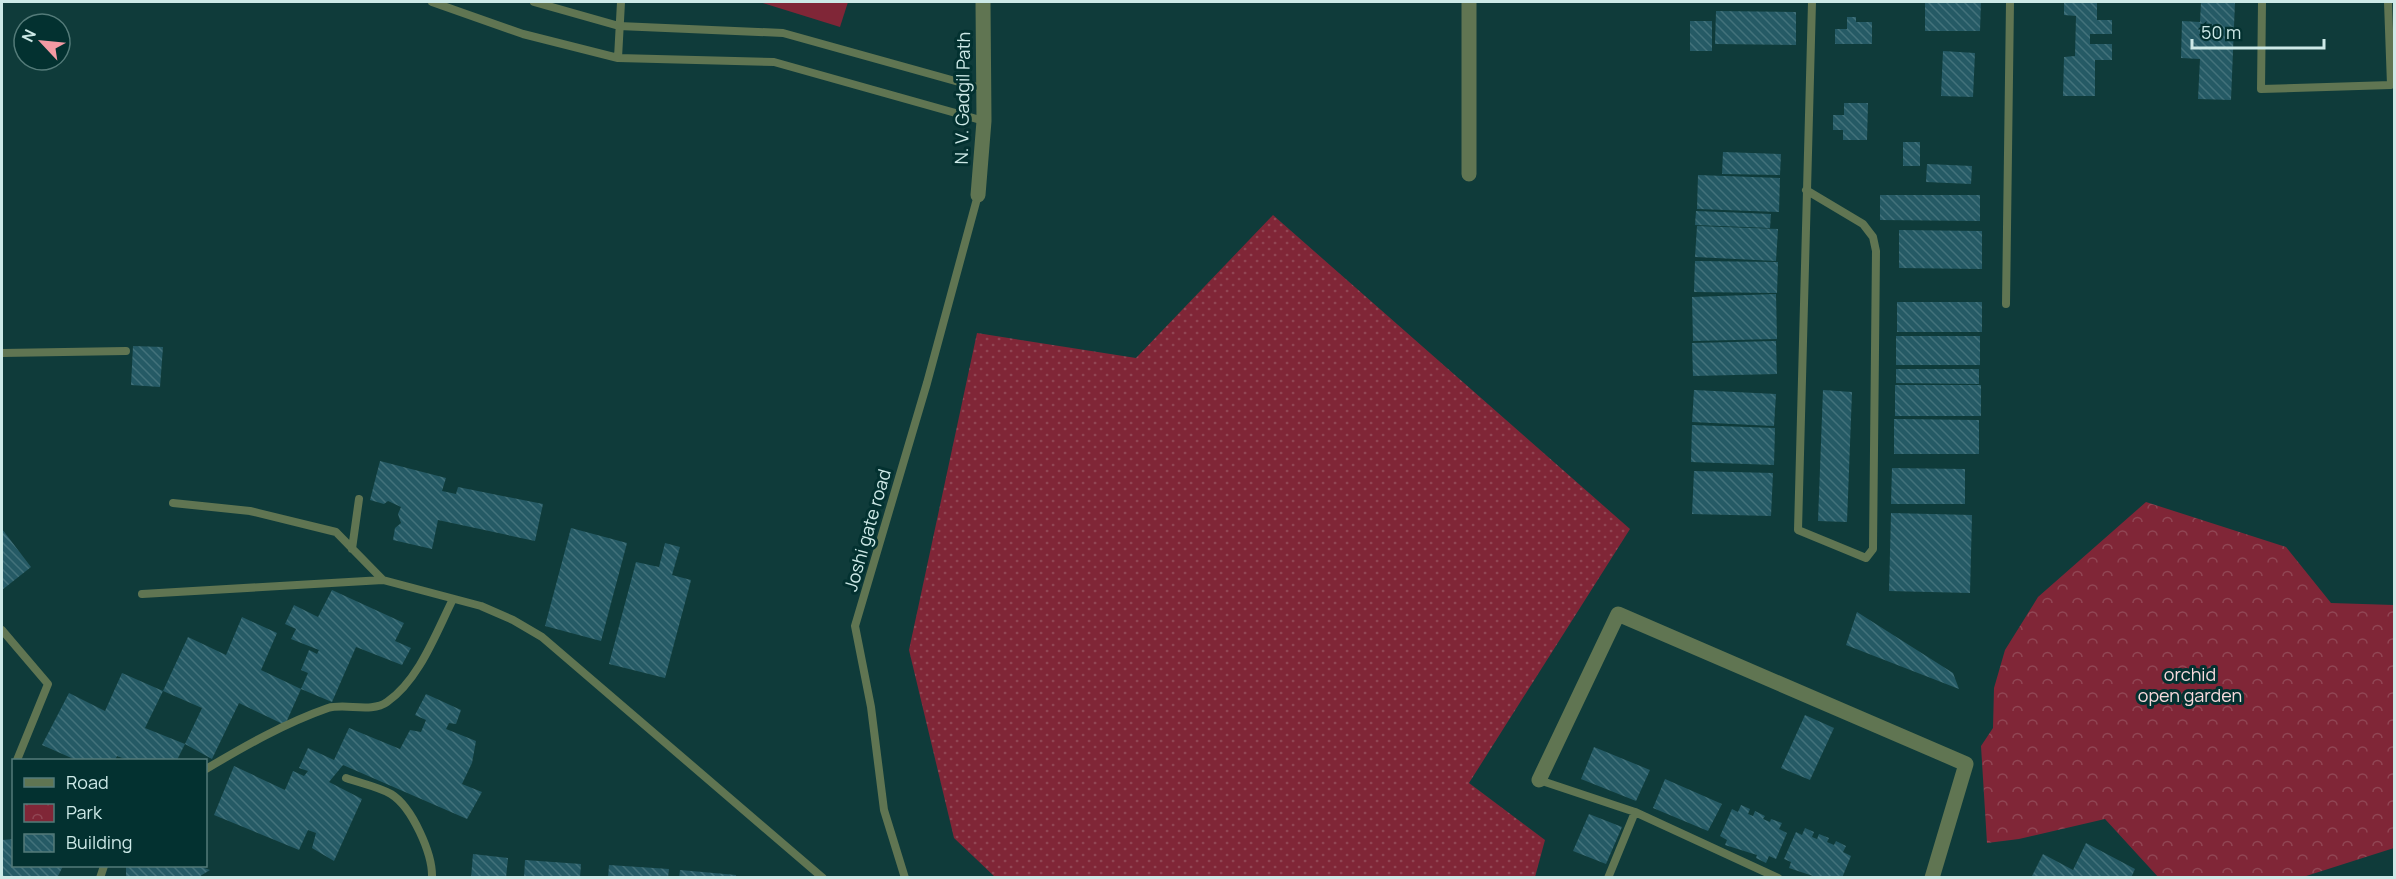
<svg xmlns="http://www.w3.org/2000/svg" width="2396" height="879" font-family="Manrope,sans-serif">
<defs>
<pattern id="grass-dots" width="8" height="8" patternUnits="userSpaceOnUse" patternTransform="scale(1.5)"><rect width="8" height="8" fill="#802637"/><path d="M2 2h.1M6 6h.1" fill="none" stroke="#914654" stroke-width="1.8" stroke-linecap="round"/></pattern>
<pattern id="park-crowns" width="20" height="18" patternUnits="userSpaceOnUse" patternTransform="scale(1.5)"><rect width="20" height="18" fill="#802637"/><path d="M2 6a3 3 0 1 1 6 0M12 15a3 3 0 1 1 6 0" fill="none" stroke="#914654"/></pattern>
<pattern id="building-back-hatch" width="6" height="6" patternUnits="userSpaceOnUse" patternTransform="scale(1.5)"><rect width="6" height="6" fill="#255a65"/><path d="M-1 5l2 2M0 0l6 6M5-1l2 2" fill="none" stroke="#43727b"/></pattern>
</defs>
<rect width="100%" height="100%" fill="#0f3b3a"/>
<path fill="url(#grass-dots)" d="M1273,215L1630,529L1469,783L1545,840L1535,877H995L954,838L909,650L977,333L1136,358Z"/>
<path fill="url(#park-crowns)" d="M2146,502L2286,547L2331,603L2394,605V848L2303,877L2159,878L2105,819L2019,839L1987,843L1981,746L1993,728L1994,688L2005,650L2038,597Z"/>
<path fill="#802637" d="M760,2H848L840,27Z"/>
<path fill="url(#building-back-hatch)" d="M1925,2H1981L1980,31H1925Z
M2064,2H2097V20H2112V34H2090V44H2112V60H2095V96H2063L2064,57L2075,56L2076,16L2064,15Z
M2201,2H2235L2231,100L2198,99L2200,59L2181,58L2182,21L2200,22Z
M1716,11L1796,12V45L1715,44Z
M1847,17H1856V22H1872V44H1835V29H1847Z
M1690,21H1712V51H1690Z
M1943,51L1975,53L1973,97L1941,96Z
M1844,103H1868L1867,140H1843V130H1833V115H1844Z
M1903,142H1920V166H1903Z
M1723,152L1781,154L1780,175L1722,174Z
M1927,164L1972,166L1971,184L1926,182Z
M1698,175L1780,178L1779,212L1697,209Z
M1880,195H1980V221L1880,220Z
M1696,211L1771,214L1770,228L1695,225Z
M1697,226L1778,229L1776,261L1695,257Z
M1899,230L1982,231V269L1899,268Z
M1695,261L1778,262L1777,293L1694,292Z
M1776,294L1777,339L1693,341L1692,297Z
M1897,302H1982V332H1897Z
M1896,336H1980V365H1896Z
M1776,341L1777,374L1693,376L1692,343Z
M133,346L163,347L160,387L131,385Z
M1896,369H1979V384L1896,383Z
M1895,385H1981V416H1895Z
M1694,390L1776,394L1774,426L1692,422Z
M1823,390L1852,392L1847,522L1818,521Z
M1894,419L1979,420V454H1894Z
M1692,425L1775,428L1774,465L1691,462Z
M380,461L446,478L442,491L456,494L458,487L543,504L535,541L438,520L432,549L393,540L395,528L401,523L398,514L401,507L388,501L384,504L370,500Z
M1892,468L1965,469V504H1891Z
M1694,471L1773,473L1771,516L1692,514Z
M1891,513L1972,515L1970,593L1889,591Z
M571,528L627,543L601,641L545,626Z
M2,529L31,567L2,590Z
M665,543L680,547L672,575L691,580L665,678L609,664L636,562L659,567Z
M332,590L404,623L395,641L411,648L402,665L356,647L332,702L301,689L285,725L239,703L212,759L185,744L202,708L163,691L188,637L226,655L242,617L277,633L261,670L301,689L308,673L301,670L309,650L317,654L319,650L291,639L296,629L285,624L294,605L318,617Z
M1857,612L1953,673L1959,689L1846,645Z
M122,673L163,691L145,728L185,744L177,760H127L117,756L115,760H76L42,745L69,693L105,711Z
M426,694L461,710L456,724L449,723L446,729L476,741L472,763L462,784L482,792L467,819L343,765L329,782L362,799L334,861L312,848L316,833L308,830L299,850L214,815L234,766L285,790L293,771L304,776L308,771L299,768L308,748L334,760L349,728L400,749L410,730L421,732L426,720L415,715Z
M1805,715L1834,728L1810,780L1781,768Z
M1594,747L1650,770L1636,801L1581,779Z
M1665,779L1722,804L1708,831L1653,808Z
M1741,805L1750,809L1748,814L1753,816L1755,811L1765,816L1763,819L1770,822L1771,819L1782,823L1779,829L1787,833L1776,859L1769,856L1766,863L1756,858L1757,855L1725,845L1727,840L1720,836L1732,809L1738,812Z
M1589,814L1622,827L1606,864L1573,851Z
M1805,828L1814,832L1812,837L1817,839L1819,834L1829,838L1827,842L1834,845L1836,841L1846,846L1843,852L1851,856L1842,878H1819L1789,868L1791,862L1784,859L1796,832L1802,835Z
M14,839V866H63L57,878H2V840Z
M2086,843L2135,869L2131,878H2031L2043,854L2073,870Z
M473,854L508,858L506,878H471Z
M525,860L581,864L580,878H524Z
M609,865L669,869L668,878H608Z
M126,866H198L210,870L197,878H126Z
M680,870L736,875V878H679Z"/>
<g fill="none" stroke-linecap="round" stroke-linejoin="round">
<path stroke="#607552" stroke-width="8" d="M432,2L523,34L618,58L774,62L984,121
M534,2L619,26L783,33L984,89
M2262,2L2261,89L2391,85L2388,2
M618,58L621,2
M1806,190L1863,224L1873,237L1876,251L1873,549L1866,558L1798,530L1812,2
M2006,304L2010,2
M2,353L126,351
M173,503L250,511L336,532L383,580
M352,549L359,499
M142,594L383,580L481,606L513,620L542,637L823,878
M2,630L48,684L17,760
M206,769C245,746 285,723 328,708C345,703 372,713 387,702C419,680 436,633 453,599
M346,778C360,783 379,787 391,794C412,807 433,854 432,878
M1539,780L1635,812L1778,878
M100,878L104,866
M905,878L884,810L871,707L855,626L927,383L978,195
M1608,878L1635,812"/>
<path stroke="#607552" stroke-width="15" d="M1469,174V2
M978,195L984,121L983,2
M1539,780L1618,614L1966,764L1932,878"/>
</g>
<g text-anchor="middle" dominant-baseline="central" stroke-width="6" stroke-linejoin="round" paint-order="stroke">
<g font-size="18" fill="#cde9e7" stroke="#033130">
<text transform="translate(962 98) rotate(-89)">N. V. Gadgil Path</text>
<text transform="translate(867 530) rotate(-74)">Joshi gate road</text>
</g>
<g font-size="18" fill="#f8dbdd" stroke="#033130">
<text x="2190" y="674">orchid<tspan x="2190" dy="21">open garden</tspan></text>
</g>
</g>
<rect width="2396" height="879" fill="none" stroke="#cde9e7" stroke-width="6"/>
<rect x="12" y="759" width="195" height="108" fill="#033130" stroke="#547b79" stroke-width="1.5"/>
<rect x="24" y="778" width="30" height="9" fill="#607552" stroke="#547b79" stroke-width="1.5"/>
<text x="66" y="789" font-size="18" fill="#cde9e7">Road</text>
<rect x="24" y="804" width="30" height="18" fill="url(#park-crowns)" stroke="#547b79" stroke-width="1.5"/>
<text x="66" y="819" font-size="18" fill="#cde9e7">Park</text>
<rect x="24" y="834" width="30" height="18" fill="url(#building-back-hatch)" stroke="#547b79" stroke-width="1.5"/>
<text x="66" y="849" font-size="18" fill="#cde9e7">Building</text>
<g transform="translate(42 42) rotate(296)"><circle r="28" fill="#033130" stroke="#547b79" stroke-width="1.5"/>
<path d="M0-4.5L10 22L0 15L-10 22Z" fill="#f49aa3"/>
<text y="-9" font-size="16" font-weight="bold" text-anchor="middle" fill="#cde9e7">N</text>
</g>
<path d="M2192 39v9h132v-9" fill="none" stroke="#cde9e7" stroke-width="3"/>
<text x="2201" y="39" font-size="18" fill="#cde9e7" stroke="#033130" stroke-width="4.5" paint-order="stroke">50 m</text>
</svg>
